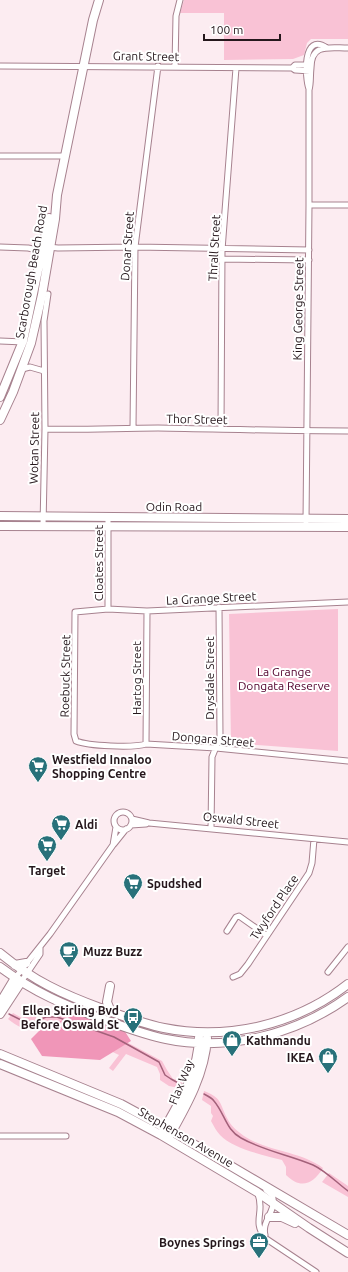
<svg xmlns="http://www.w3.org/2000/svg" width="348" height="1272" font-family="Ubuntu,sans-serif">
<rect width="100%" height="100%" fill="#fcecf1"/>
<path fill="#f9c2d5" d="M184,0H348V39H311L307,43L304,55L293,59L224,60V13H180Z
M338,609V751L231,743L229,614Z
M32,1007H36L39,1009L36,1018H39L60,1015L121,1039L162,1061L167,1070L173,1079L183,1081L179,1088L169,1086L160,1080V1074L157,1067L126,1054L113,1071L109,1068L119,1055L53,1024C32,1031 27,1034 8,1019L13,1013L22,1018L28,1016Z
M204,1091C222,1098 219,1102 227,1118C230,1125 237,1131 244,1136C268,1152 300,1151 323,1168C313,1184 301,1190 286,1175V1167L282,1160C264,1155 233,1149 220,1135C216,1131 214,1126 211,1121L213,1116L211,1113V1106L202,1100Z
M329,1173L348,1186V1197L322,1182Z"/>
<path fill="#f096b8" d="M76,1014L124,1030L131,1041L100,1060L42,1056L31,1039L39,1031Z"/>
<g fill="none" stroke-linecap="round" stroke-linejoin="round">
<path stroke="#a3617a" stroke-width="1.5" d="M9,1014L23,1021L34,1022L46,1017H57L114,1037L159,1062L165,1075L171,1079L182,1085
M204,1094C208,1096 212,1098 214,1101C225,1114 226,1130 241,1138C264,1151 290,1155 313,1165C326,1171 337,1183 348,1191"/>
<g stroke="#a7828f" stroke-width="7">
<path id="minor" d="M0,66L292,68L295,70L310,71
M175,66L176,16L180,0
M292,68L295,65H308
M309,89C305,78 302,31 327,48
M0,156H65
M309,205H348
M0,247L28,248L43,251
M48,247L58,248L135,247L309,250
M222,259L309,260
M0,341L24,342
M22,369L30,367L44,371
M133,428L135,247L158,66
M45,429C83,430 121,428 158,428C222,429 285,431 348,431
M221,429L222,250L236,68
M306,522L309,205V90C311,83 310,76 311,68C311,43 329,48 348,48
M43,526L45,429L44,321L48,294
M348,602L147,611L108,609L75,612L74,734L76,741C88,746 133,748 146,744L216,748L348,761
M108,609V517
M146,744L147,611
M114 821a9 9 0 1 1 18 0a9 9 0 1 1-18 0Z
M132,819L149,823L348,842
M131,825L146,824
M211,829L212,757L220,737L219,607
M114,844L126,829
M227,931L236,917L239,916L266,935
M328,972L348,947
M233,977L240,974L248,964L309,873L312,863L314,839
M15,978L50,934L113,845L116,827
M21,982L40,954V947
M0,1136H66
M258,1194C265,1212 252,1221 265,1238L316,1272
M265,1235C261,1221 278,1210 272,1195L266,1190"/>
</g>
<g stroke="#a7828f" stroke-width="10">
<path id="primary" d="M0,397L23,341L49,218
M0,420L13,392L31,343L42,295L55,219L57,195L93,20L99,0
M0,516L348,519
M0,526L348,527
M0,953C34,981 62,994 103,1009C123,1016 144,1024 164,1028C229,1041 297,1024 348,984
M15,965L26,963
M0,967C35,993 64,1005 105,1020C125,1027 145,1035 166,1039C229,1052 297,1034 348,997
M110,986L107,1002L111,1012
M0,1003L15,978
M0,1014L21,982
M0,1054L121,1104L180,1136L348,1235
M0,1064L118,1112L161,1135L257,1192L309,1228L348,1253
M163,1131C179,1103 199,1071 199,1037
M170,1135C187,1105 205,1073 207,1038
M269,1217H282L295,1223"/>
</g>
<use href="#minor" stroke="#fff" stroke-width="5"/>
<use href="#primary" stroke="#fff" stroke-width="8"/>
</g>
<defs>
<g id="supermarket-pin" transform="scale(1)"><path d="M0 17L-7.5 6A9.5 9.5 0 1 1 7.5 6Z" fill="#28717a" stroke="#fff"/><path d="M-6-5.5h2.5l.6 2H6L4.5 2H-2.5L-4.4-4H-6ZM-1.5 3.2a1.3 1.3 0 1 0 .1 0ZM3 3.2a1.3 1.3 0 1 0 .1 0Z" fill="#fff"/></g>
<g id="cafe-pin" transform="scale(1)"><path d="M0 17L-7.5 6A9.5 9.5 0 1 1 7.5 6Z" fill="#28717a" stroke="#fff"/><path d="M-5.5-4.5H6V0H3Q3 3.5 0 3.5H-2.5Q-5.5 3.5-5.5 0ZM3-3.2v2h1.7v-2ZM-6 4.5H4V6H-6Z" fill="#fff"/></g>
<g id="bus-pin" transform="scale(1)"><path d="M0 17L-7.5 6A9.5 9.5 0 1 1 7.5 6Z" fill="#28717a" stroke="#fff"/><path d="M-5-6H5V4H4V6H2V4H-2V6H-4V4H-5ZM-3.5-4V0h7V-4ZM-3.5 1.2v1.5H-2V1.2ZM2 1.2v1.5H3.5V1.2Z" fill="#fff"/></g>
<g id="shop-pin" transform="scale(1)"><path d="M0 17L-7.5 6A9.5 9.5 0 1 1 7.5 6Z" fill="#28717a" stroke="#fff"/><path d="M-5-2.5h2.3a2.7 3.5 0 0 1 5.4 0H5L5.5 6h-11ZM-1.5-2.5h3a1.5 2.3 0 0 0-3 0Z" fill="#fff"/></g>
<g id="office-pin" transform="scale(1)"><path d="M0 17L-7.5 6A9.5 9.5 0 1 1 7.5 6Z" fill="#28717a" stroke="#fff"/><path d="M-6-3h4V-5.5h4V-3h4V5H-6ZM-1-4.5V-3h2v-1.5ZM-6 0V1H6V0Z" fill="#fff"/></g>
</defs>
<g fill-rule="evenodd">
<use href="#supermarket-pin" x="38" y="766"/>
<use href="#supermarket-pin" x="61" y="824"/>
<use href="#supermarket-pin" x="47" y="845"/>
<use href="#supermarket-pin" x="133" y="883"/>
<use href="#cafe-pin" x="69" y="951"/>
<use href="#bus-pin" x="133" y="1017"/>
<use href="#shop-pin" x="232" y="1040"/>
<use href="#shop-pin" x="328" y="1057"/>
<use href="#office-pin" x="259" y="1242"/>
</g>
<g text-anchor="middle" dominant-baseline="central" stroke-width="4" stroke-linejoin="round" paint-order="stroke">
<g font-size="12" fill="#25171c" stroke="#fff">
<text transform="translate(146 56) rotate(1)">Grant Street</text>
<text transform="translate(127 246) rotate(-86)">Donar Street</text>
<text transform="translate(214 248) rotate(-87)">Thrall Street</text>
<text transform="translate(31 272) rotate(-80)">Scarborough Beach Road</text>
<text transform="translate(298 309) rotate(-89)">King George Street</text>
<text transform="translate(197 419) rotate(1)">Thor Street</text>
<text transform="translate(34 448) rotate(-89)">Wotan Street</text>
<text x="174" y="506">Odin Road</text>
<text transform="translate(98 563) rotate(-90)">Cloates Street</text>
<text transform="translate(211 598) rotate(-3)">La Grange Street</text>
<text transform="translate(65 676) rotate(-89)">Roebuck Street</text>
<text transform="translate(136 678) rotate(-90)">Hartog Street</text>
<text transform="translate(209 678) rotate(-90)">Drysdale Street</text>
<text transform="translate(213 739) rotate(5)">Dongara Street</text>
<text transform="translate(241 820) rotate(6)">Oswald Street</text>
<text transform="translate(274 907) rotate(-56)">Twyford Place</text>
<text transform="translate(181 1082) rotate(-68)">Flax Way</text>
<text transform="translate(186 1137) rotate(30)">Stephenson Avenue</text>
</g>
<g font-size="12" fill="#51002c" stroke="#fff">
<text x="284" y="671">La Grange<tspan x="284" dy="14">Dongata Reserve</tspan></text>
</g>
<g font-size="12" font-weight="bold" fill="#25171c" stroke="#fff" text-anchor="start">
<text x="52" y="759">Westfield Innaloo<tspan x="52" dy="14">Shopping Centre</tspan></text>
<text x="75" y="824">Aldi</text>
<text x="47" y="870" text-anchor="middle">Target</text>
<text x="147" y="883">Spudshed</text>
<text x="83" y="951">Muzz Buzz</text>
<text x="119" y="1010" text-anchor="end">Ellen Stirling Bvd<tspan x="119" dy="14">Before Oswald St</tspan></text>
<text x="246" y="1040">Kathmandu</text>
<text x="314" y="1057" text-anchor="end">IKEA</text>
<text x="245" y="1242" text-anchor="end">Boynes Springs</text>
</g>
</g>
<path d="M204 34v6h76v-6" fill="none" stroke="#25171c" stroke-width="2"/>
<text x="210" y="34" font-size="12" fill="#25171c" stroke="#ffffff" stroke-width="3" paint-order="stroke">100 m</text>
</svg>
